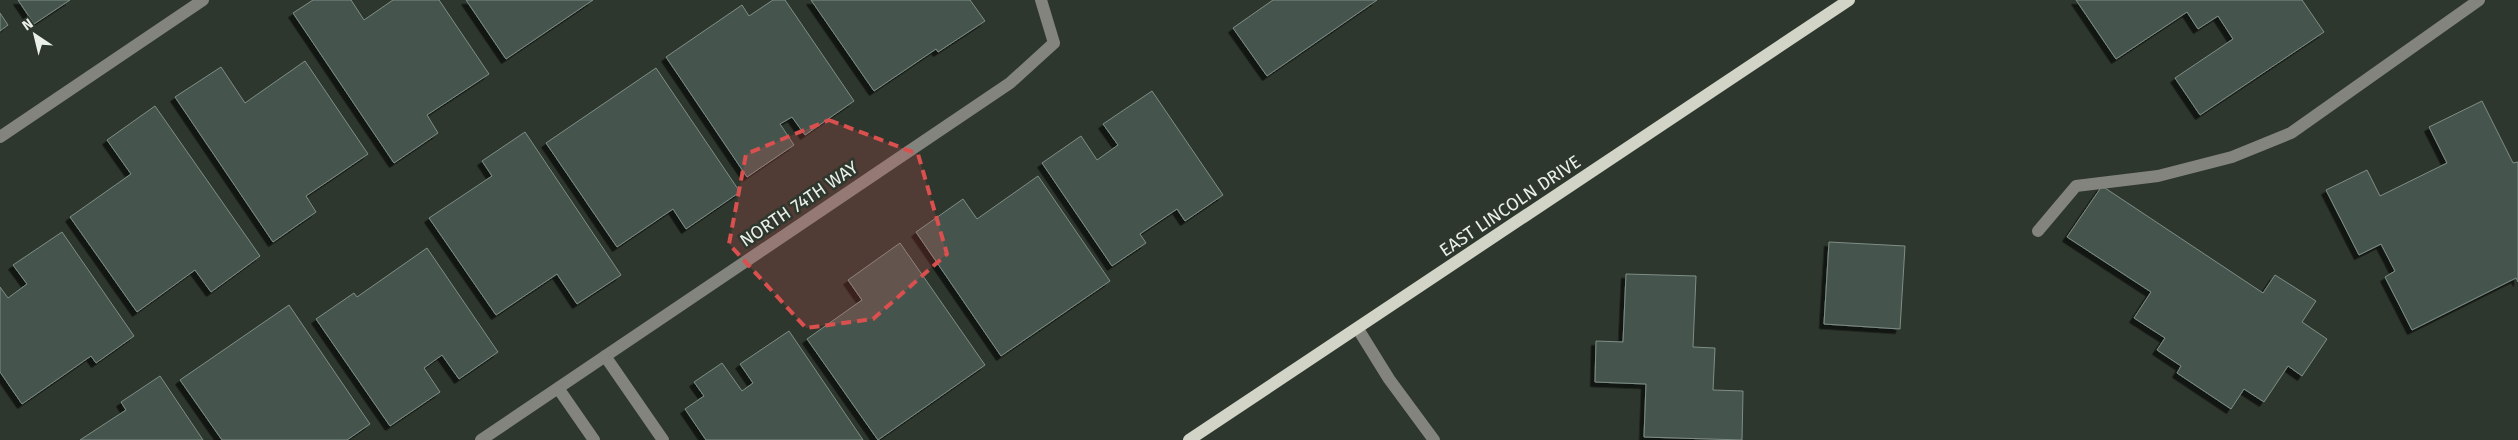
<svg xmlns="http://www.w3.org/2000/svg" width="2518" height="440" font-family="'Fira Sans',sans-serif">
<defs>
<filter id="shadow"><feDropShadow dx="-4.5" dy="4.5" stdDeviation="0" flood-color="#0009"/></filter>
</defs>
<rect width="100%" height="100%" fill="#2e372d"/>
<path fill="#45544d" stroke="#7e8e87" filter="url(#shadow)" d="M18,0H70L34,24Z
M313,0H351L364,20L393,0H439L489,74L427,115L438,133L394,163L293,13Z
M466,0H593L506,59Z
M773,0H785L854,101L805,135L792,117L780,124L794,145L747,177L666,57L742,5L749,16Z
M811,0H970L985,21L938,52L936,49L874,91Z
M1273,0H1377L1267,76L1233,28Z
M2076,0H2302L2324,32L2200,115L2175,78L2233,39L2218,16L2198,29L2187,12L2116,59Z
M0,13L8,25L0,31Z
M305,61L368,154L306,196L316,212L273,242L175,97L221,67L245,103Z
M656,68L740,192L686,229L673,209L617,247L546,143Z
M1152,91L1223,195L1185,221L1177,209L1140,234L1146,243L1112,266L1042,163L1081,136L1097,160L1118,145L1103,124Z
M2482,101L2513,163L2518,162V282L2516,278L2412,330L2385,277L2395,271L2381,244L2359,255L2326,190L2367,170L2380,196L2447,163L2429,127Z
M155,106L260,256L211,292L195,270L137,312L70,217L131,174L107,140Z
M525,132L621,275L577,304L557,274L496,315L429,218L492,176L482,161Z
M1038,176L1110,281L1001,356L916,232L963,199L977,219Z
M2102,186L2263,293L2275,275L2316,301L2302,322L2327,339L2302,376L2288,366L2264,402L2244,389L2231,409L2177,373L2181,366L2157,350L2165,338L2134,318L2151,292L2067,237Z
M62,232L134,336L96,363L91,356L22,404L0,372V287L8,298L27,284L13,265Z
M1829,242L1905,246L1900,329L1824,324Z
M900,243L985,365L878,440L807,339L862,300L848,280Z
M427,248L498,352L459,379L442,355L424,368L440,392L390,426L316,319L354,293L357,297Z
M1626,274L1696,276L1693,347L1715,348L1713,390L1743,391L1742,440L1644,437L1646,384L1595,382L1596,341L1623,342Z
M289,305L370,424L347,440H222L180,380Z
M789,331L863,440H706L685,409L704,396L694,382L722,363L742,391L753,383L740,364Z
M160,376L203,440H80L126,410L121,402Z"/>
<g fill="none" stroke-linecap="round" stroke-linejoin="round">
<path stroke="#82847d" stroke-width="12" d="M0,137L203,0
M2038,231L2076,186L2158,176L2232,157L2291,133L2479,0
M1358,329L1389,379L1434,440
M605,356L663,440
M558,388L594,440
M481,440L1010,83L1054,43L1041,0"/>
<path stroke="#d1d4c6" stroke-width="12" d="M1189,440L1849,0"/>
</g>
<path fill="#da504f" fill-opacity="0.2" stroke="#da504f" stroke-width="4" stroke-dasharray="10 6" stroke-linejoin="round" d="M829,120L918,154L947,254L873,319L806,328L729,244L746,154Z"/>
<g text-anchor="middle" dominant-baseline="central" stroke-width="5" stroke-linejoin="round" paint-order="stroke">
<g font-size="18" fill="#ebf1ea" stroke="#2e372d">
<text transform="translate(799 204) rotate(-34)">NORTH 74TH WAY</text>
<text transform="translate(1510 206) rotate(-34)">EAST LINCOLN DRIVE</text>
</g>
</g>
<g transform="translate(35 35) rotate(325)" stroke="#2e372d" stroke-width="4" paint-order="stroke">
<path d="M0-4L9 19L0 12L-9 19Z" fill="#ebf1ea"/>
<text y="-8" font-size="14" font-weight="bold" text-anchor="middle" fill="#ebf1ea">N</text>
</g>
</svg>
